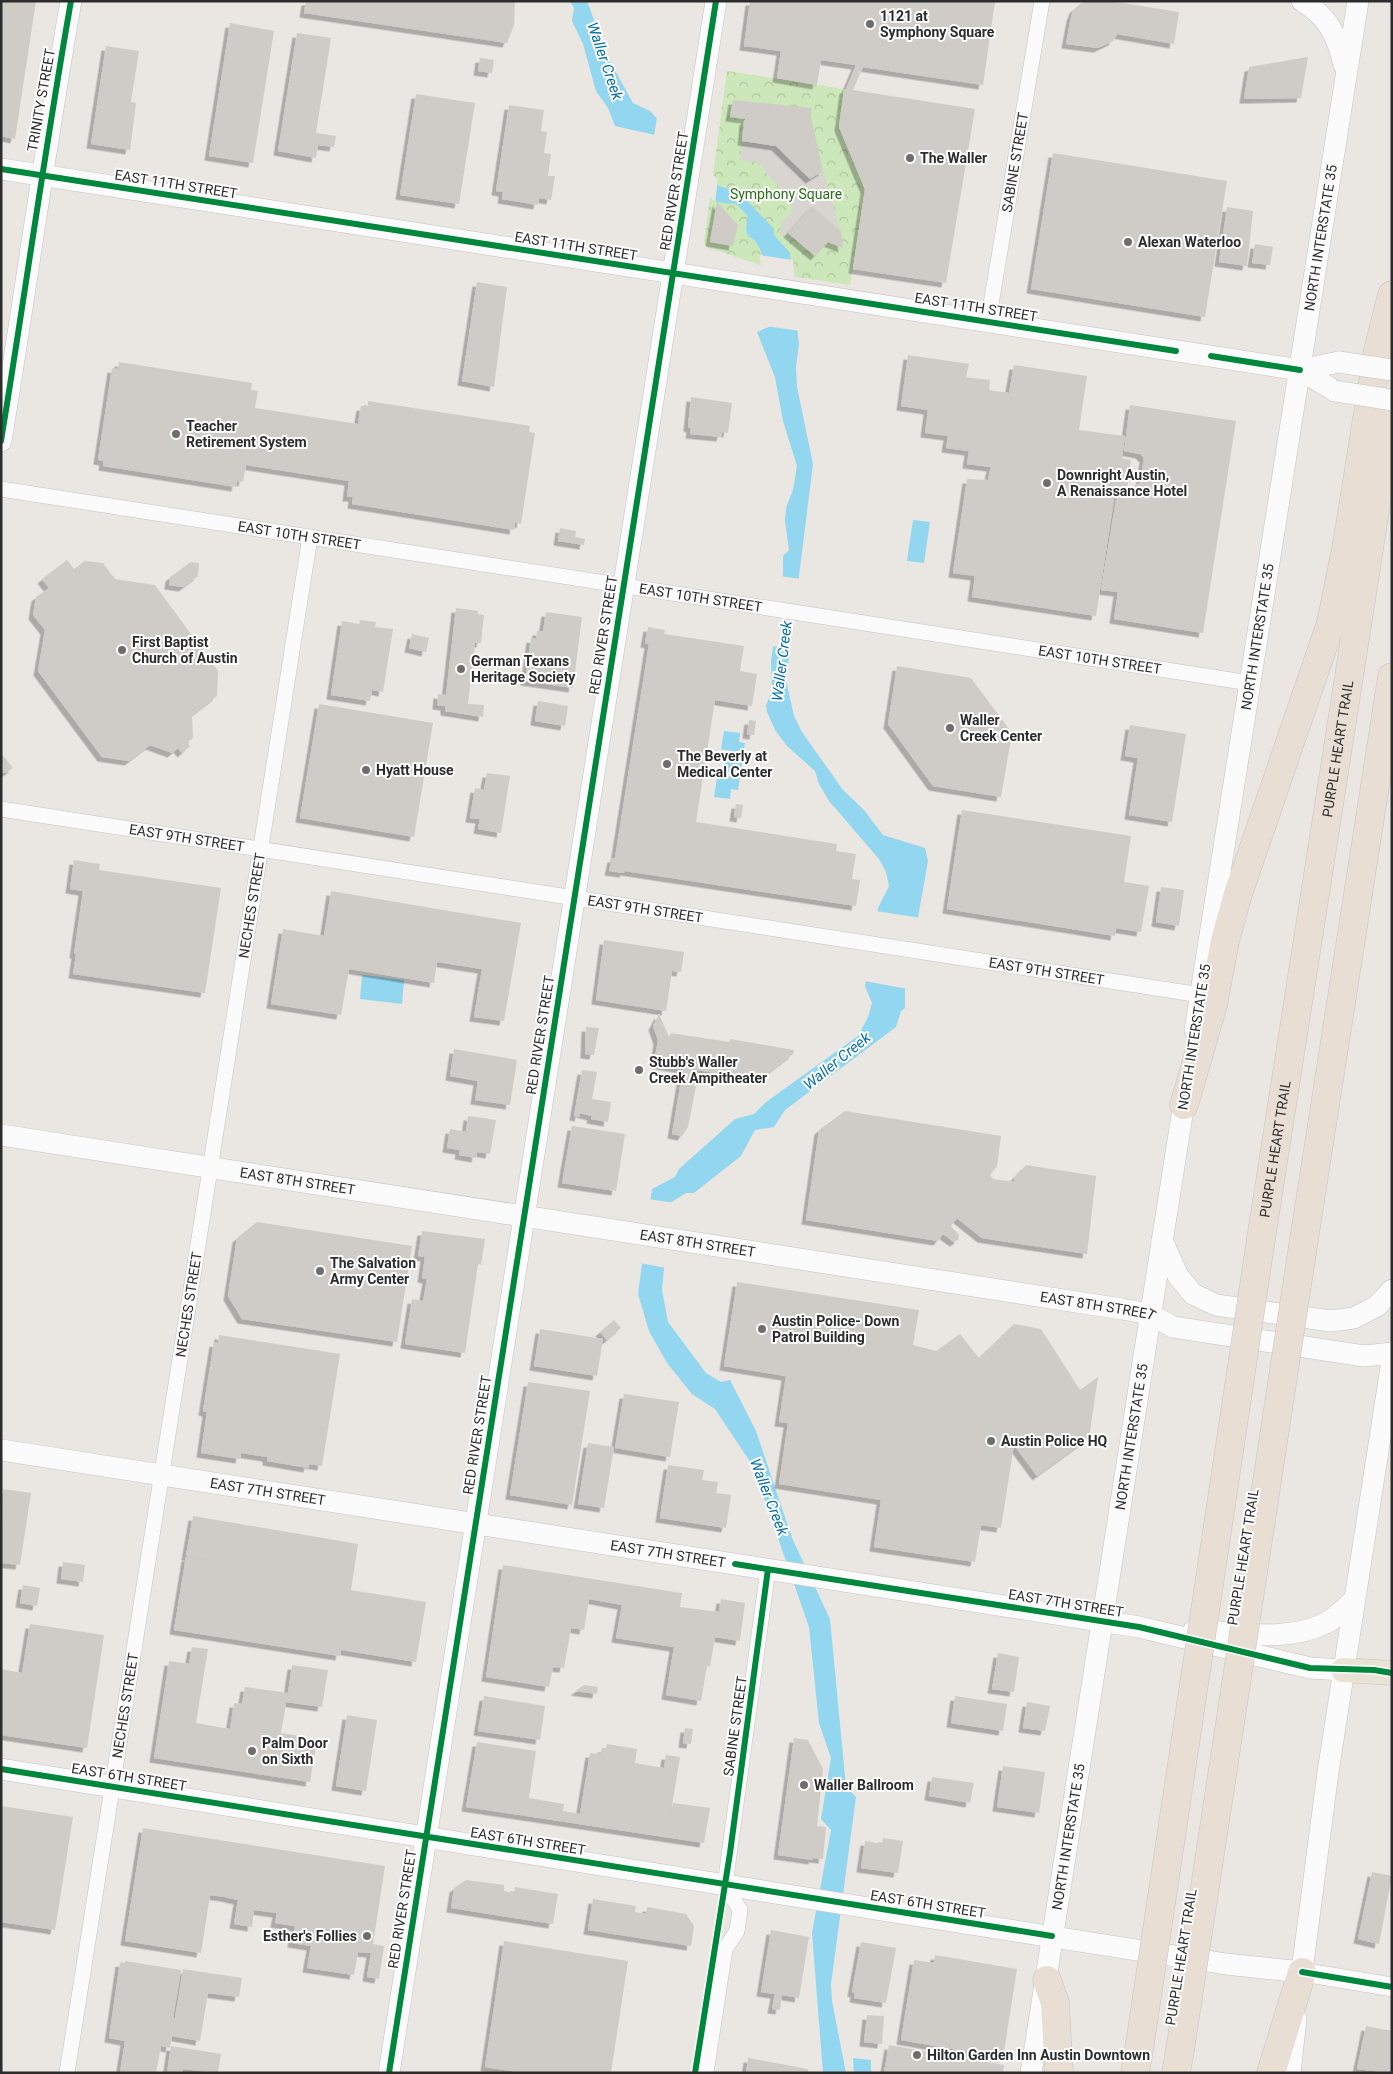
<svg xmlns="http://www.w3.org/2000/svg" width="1393" height="2074" font-family="Roboto,sans-serif">
<defs>
<pattern id="park-crowns" width="20" height="18" patternUnits="userSpaceOnUse" patternTransform="scale(1.25)"><rect width="20" height="18" fill="#cce7b9"/><path d="M2 6a3 3 0 1 1 6 0M12 15a3 3 0 1 1 6 0" fill="none" stroke="#afc69f"/></pattern>
<filter id="shadow"><feDropShadow dx="-4.5" dy="4.5" stdDeviation="0" flood-color="#0004"/></filter>
</defs>
<rect width="100%" height="100%" fill="#eae6e2"/>
<path fill="url(#park-crowns)" d="M727,71L844,89L839,127L865,189L850,285L796,277L707,247L704,242Z"/>
<path fill="#d8d4d0" d="M742,141L776,146L810,179L823,171L841,231L812,206L784,238L780,233V227L782,226L781,222L792,212L791,200L757,162L740,160Z"/>
<path fill="#92d7ef" d="M570,1H587L607,56L633,103L650,111L719,186L739,192L774,229V235L790,253L799,345L796,366L797,387L813,464L786,680L794,716L802,732L843,790L864,810L883,835L925,848L928,861L905,991V1008L901,1011L896,1027L785,1110L774,1127L755,1130L741,1156L694,1193H686L670,1203L662,1290L668,1322L706,1373L721,1382L730,1380L756,1431L792,1538L830,1619L846,1787L856,1797L831,1984L832,2001L846,2073H823L812,1933L831,1830L821,1819L831,1758L819,1723L809,1627L753,1466L715,1409L692,1394L667,1363L649,1331L638,1294L652,1189L675,1177L679,1169L735,1119L754,1114L766,1102L858,1036L868,1017L872,1003L865,986L878,908L889,886L886,872L879,859L829,801L819,784L815,771L787,746L775,730L767,712L766,706L772,690L771,661L783,574V556L789,550L785,521L786,508L793,490L797,466L783,421L775,377L757,332L771,326C770,307 768,265 760,249C752,231 742,243 748,216L736,204L717,202L655,135L615,126L608,108L596,91L583,44L572,21L574,8Z
M913,520L930,522L924,563L907,561Z
M724,731L740,733L739,742L745,743L738,790L731,789L730,799L714,797L717,778L727,779L730,776L729,772L723,771L725,757L731,758L733,754L731,751L721,749Z
M364,975L404,980L402,1004L360,999L362,976Z
M853,2058L871,2060V2073H854Z"/>
<path fill="#eae6e2" d="M657,117L718,180L715,202L654,136Z
M759,255L793,260L800,331L766,326L768,325L767,294Z
M780,576L801,579L793,650L772,646Z
M876,911L921,918L908,989L864,981Z
M648,1199L675,1203L673,1205L666,1268L640,1263Z"/>
<path fill="#cfccc8" filter="url(#shadow)" d="M1,1H36L15,139L1,136Z
M306,1H515L514,25L507,43L304,13Z
M750,1H995L983,85L863,67L853,90L975,109L946,283L853,269L865,189L839,127L844,89H846L856,65L821,60L817,85L777,78L781,51L744,46Z
M1084,1H1110L1179,12L1174,44L1117,34L1113,41L1098,48L1066,44L1071,17L1074,9Z
M230,23L274,31L253,163L209,156Z
M297,33L331,38L316,133L336,136L334,147L318,145L316,158L278,151Z
M106,46L139,51L131,102L136,103L130,150L91,144Z
M1308,57L1301,98L1244,99L1249,67Z
M480,58L494,60L492,73L478,71Z
M416,94L475,103L459,204L400,195Z
M733,100L812,108L811,117L823,171L810,179L776,146L742,141L744,121L746,119L730,117Z
M509,105L544,110L541,131L547,132L544,153L551,154L548,176H555L551,200L539,198L538,205L502,199L503,192L496,191Z
M1053,153L1227,181L1205,317L1031,289Z
M717,202L738,225L733,246L710,242Z
M812,206L841,231L843,248L828,242L815,256L788,233Z
M1227,207L1253,211L1247,266L1219,262Z
M1255,244L1273,247L1270,265L1252,263Z
M477,282L507,287L494,387L462,381Z
M908,355L969,364L966,377L990,380L989,390L1009,393L1014,365L1087,376L1079,430L1125,436L1122,458L1131,460L1127,489L1116,486L1096,616L972,597L975,576L953,573L967,479L988,480L991,467L967,464L969,451L946,448L948,436L925,433L928,410L901,406Z
M119,362L252,383L251,390L258,391L255,408L358,424L361,406L368,407V401L530,426L529,432L535,433L521,524L515,522L514,530L352,504L353,497H347L349,481L246,465L243,482L237,481L236,487L103,466L104,461L98,460L112,368L118,369Z
M691,397L732,403L728,433L722,432L721,437L690,434L691,428L688,427Z
M1130,405L1236,421L1203,633L1114,619L1118,592L1101,590L1118,488L1127,489L1140,483L1144,458L1140,454L1124,451Z
M560,528L576,531L575,537L585,539L584,545L558,541Z
M67,560L74,569L85,561L103,563L115,579L155,585L218,671L217,696L192,715L193,738L187,742L190,746L182,753L178,748L172,753L150,745L129,761L102,757L38,671L45,630L33,615L36,597L49,588L42,579Z
M191,562L199,563L198,576L183,587L169,585L170,577Z
M456,608L478,611V614L484,615L481,643H475L468,704L484,705L483,717L445,711V706L437,705L438,694L446,695Z
M546,612L582,617L573,688L525,681L531,638L536,639L537,631H543Z
M360,620L376,622L375,627L393,629L383,692L372,690L370,701L331,695L342,621L359,624Z
M648,627L665,630L664,634L744,646L740,671L757,674L752,706L715,700L696,822L837,844L836,851L856,854L852,879L860,880L856,906L625,871L624,873L609,871L612,858H615L649,644L645,643Z
M412,634L429,638L426,652L409,648Z
M897,666L971,678L1012,733L1001,797L933,786L888,724Z
M538,701L568,706L565,726L535,721Z
M319,704L433,723L414,837L300,818Z
M749,720L756,721L754,735L747,734Z
M1130,725L1186,734L1172,822L1129,815L1138,758L1125,756Z
M1,753L13,768L6,773L1,772Z
M487,773L510,776L501,833L478,829L480,819L470,818L475,788L484,790Z
M736,804L743,805L741,818L734,817Z
M962,810L1131,836L1124,882L1149,886L1141,932L1116,928L1115,936L947,909Z
M74,860L100,864L99,870L221,888L205,993L73,974L76,954H74L83,891L70,889Z
M1161,887L1184,890L1179,926L1156,922Z
M331,891L521,923L504,1021L474,1017L482,969L437,962L434,983L349,969L341,1015L271,1004L283,929L324,936Z
M604,940L684,952L681,972L672,971L666,1011L596,1000Z
M659,1014L669,1037L671,1033L729,1042L730,1039L794,1050L793,1054L759,1080L697,1070L694,1086H696L688,1127L682,1136L672,1134L683,1069L654,1064L658,1040L653,1026Z
M586,1027L599,1028L594,1055L585,1054Z
M454,1049L517,1060L510,1105L475,1100L478,1081L450,1076Z
M582,1070L597,1072L592,1099L611,1102L608,1122L591,1119L592,1116L580,1113L579,1117L574,1116Z
M845,1111L1001,1136L997,1166L990,1175L993,1179L1014,1182V1178L1026,1165L1096,1176L1087,1254L982,1238L957,1218L951,1226L959,1235L958,1240L954,1242L943,1234L938,1241L806,1220L819,1130Z
M468,1116L496,1120L490,1154L477,1152L476,1158L459,1155L460,1150L447,1148L450,1129L466,1132Z
M572,1126L625,1134L616,1191L562,1183Z
M257,1222L412,1246L397,1342L242,1319L228,1296L237,1238Z
M422,1231L485,1239L481,1265L478,1264L465,1353L405,1344L412,1299L423,1301L427,1279L422,1278L425,1257L418,1256Z
M737,1282L919,1310L913,1345L936,1351L960,1334L979,1358L1014,1324L1041,1329L1080,1390L1098,1377L1089,1438L1037,1476L1014,1445L1001,1528L981,1525L975,1562L874,1547L881,1500L779,1484L788,1423L779,1422L786,1376L724,1366Z
M614,1320L621,1328L607,1340L600,1332Z
M540,1329L603,1339L597,1376L534,1366Z
M219,1335L340,1354L322,1466L309,1464L308,1468L267,1461V1457L241,1453L240,1459L201,1453L207,1412L203,1411L214,1342L218,1343Z
M528,1382L590,1391L572,1505L510,1495Z
M624,1394L679,1402L670,1457L615,1448Z
M588,1443L614,1447L604,1508L578,1504Z
M668,1465L704,1470L702,1480L718,1482L716,1493L731,1495L726,1528L660,1518Z
M3,1489L31,1493L20,1565L1,1563Z
M193,1516L358,1544L351,1590L426,1602L416,1662L341,1650L340,1656L174,1630L186,1557L216,1562L186,1556Z
M63,1562L85,1565L83,1582L61,1579Z
M503,1565L682,1593L680,1607L719,1612L721,1599L745,1603L740,1641L715,1637L710,1667L707,1666L701,1701L666,1695L674,1647L616,1638L622,1605L589,1599L584,1630L571,1628L564,1668L553,1667L549,1687L486,1677Z
M23,1585L40,1588L37,1606L20,1603Z
M30,1624L104,1635L87,1748L1,1735V1669L22,1673Z
M192,1647L208,1649L196,1723L230,1729L234,1703L242,1704L245,1687L288,1693L292,1665L328,1670L322,1707L286,1702L285,1710L281,1733L317,1739L310,1782L154,1758L169,1661L189,1664Z
M998,1653L1019,1657L1014,1692L992,1689Z
M584,1685L598,1687L597,1694L575,1691Z
M484,1696L545,1706L540,1740L478,1731Z
M955,1696L1007,1704L1003,1731L951,1723Z
M1027,1702L1050,1706L1045,1731L1023,1728Z
M347,1715L377,1720L366,1791L336,1786Z
M685,1728L693,1729L691,1744L683,1743Z
M794,1738L808,1740L823,1769L817,1826L826,1827L823,1859L813,1858V1860L778,1855Z
M477,1742L536,1751L529,1798L564,1804L563,1811L580,1814L590,1753L601,1754L602,1748H606L607,1744L637,1749L635,1763L664,1768L666,1755L680,1757L670,1818L673,1803L710,1808L704,1843L466,1807Z
M1003,1766L1045,1772L1039,1813L997,1807Z
M932,1777L974,1783L970,1803L929,1796Z
M1,1806L73,1817L55,1930L1,1922Z
M143,1828L385,1866L373,1944L384,1946L379,1979L367,1977L371,1953L358,1952L354,1975L307,1968L311,1946L292,1943L295,1926L275,1923L277,1913L254,1910L252,1927L234,1924L238,1900L225,1897L210,1895L201,1953L125,1941Z
M883,1838L903,1841L898,1873L861,1868L865,1841L882,1844Z
M1372,1872L1392,1876L1379,1944L1358,1939Z
M466,1880L504,1885V1891L514,1893L515,1887L558,1894L553,1924L451,1908L454,1888Z
M593,1899L636,1906L635,1912L646,1914L647,1907L686,1914L694,1926L691,1946L588,1930Z
M771,1930L809,1937L799,1998L782,1995L780,2010L772,2009L775,1994L761,1992Z
M504,1941L628,1961L611,2073H524L485,2067Z
M861,1942L896,1948L886,2003L854,1998L855,1993L852,1992Z
M935,1955L1017,1969L1003,2058L901,2040L914,1960L934,1963Z
M125,1961L181,1970L173,2018H175L183,1969L242,1978L239,1997L208,1993L200,2041L172,2036L170,2048L161,2046L156,2073H120L125,2041L109,2038L120,1962L125,1963Z
M867,2015L884,2016L882,2044L864,2042Z
M1366,2026L1392,2031L1391,2073L1357,2069Z
M889,2045L1004,2065L1003,2073H884Z
M171,2046L221,2054L218,2073L183,2069L182,2073H167Z
M748,2058L808,2069V2073H746Z"/>
<g fill="none" stroke-linecap="round" stroke-linejoin="round">
<g stroke="#c4c2c3" stroke-width="16">
<g id="minor">
<path id="s1" d="M988,322L1042,1"/>
<path id="s2" d="M1,489L1250,683"/>
<path id="s3" d="M1,809L1201,995"/>
<path id="s4" d="M67,2073L310,537"/>
<path d="M706,2073L725,1949L737,1931L740,1910L725,1885L768,1569"/>
</g>
</g>
<g stroke="#c4c2c3" stroke-width="20">
<path id="tertiary" d="M1302,1972L1392,1987"/>
</g>
<g stroke="#c4c2c3" stroke-width="22">
<g id="secondary">
<path d="M1302,1C1329,17 1337,36 1344,65"/>
<path d="M1,169L1300,370L1339,362"/>
<path d="M1300,370L1335,391"/>
<path d="M1,441C25,295 45,148 71,1"/>
<path id="s5" d="M1195,1030L1358,1"/>
<path id="s6" d="M1,1135L1122,1309L1150,1314L1173,1327L1364,1356L1392,1353"/>
<path d="M1162,1240L1178,1276L1193,1294L1216,1305L1331,1321L1354,1318L1377,1306L1392,1290"/>
<path id="s7" d="M1,1450L1139,1627L1310,1668L1343,1670"/>
<path d="M1194,1630C1237,1632 1292,1644 1331,1620C1339,1614 1347,1607 1354,1600"/>
<path d="M1,1769L900,1913L1226,1964L1302,1972"/>
<path d="M1300,1986L1328,1772L1392,1361"/>
<path d="M389,2073L716,1"/>
<path id="s8" d="M1031,2073L1186,1090"/>
<path d="M1290,2073L1296,2019"/>
</g>
</g>
<g stroke="#c6c4c2" stroke-width="25">
<path id="primary" d="M1343,1670L1392,1673"/>
</g>
<g stroke="#c6c4c2" stroke-width="29">
<g id="motorway">
<path d="M1184,1105L1213,1005L1225,941L1238,894L1331,623L1347,544L1378,350L1392,295"/>
<path id="s9" d="M1261,1239L1392,402"/>
<path d="M1303,1246L1392,677"/>
<path d="M1047,1980L1055,2003L1059,2073"/>
<path d="M1135,2073L1140,2043"/>
<path d="M1176,2073L1180,2050"/>
<path d="M1271,2073L1302,1972"/>
</g>
</g>
<use href="#minor" stroke="#fcfbfb" stroke-width="15"/>
<use href="#tertiary" stroke="#fcfbfb" stroke-width="19"/>
<use href="#secondary" stroke="#fcfbfb" stroke-width="21"/>
<use href="#primary" stroke="#e8e3d4" stroke-width="24"/>
<use href="#motorway" stroke="#e9ded4" stroke-width="28"/>
<g stroke="#c4c2c3" stroke-width="22" stroke-linecap="butt">
<path id="secondary-bridge" d="M1339,362L1392,370
M1335,391L1392,400"/>
</g>
<g stroke="#c6c4c2" stroke-width="29" stroke-linecap="butt">
<path id="motorway-bridge" d="M1140,2043L1261,1239
M1180,2050L1303,1246"/>
</g>
<use href="#secondary-bridge" stroke="#fcfbfb" stroke-width="21"/>
<use href="#motorway-bridge" stroke="#e9ded4" stroke-width="28"/>
<g stroke="#fff" stroke-width="9">
<path id="cycleway" d="M1,169L1176,351
M1211,356L1300,370
M1,441C25,295 45,148 71,1
M735,1564L1139,1627L1310,1668L1374,1670L1392,1673
M1,1769L1052,1936
M1302,1972L1392,1987
M389,2073L716,1
M695,2073L730,1853L768,1569"/>
</g>
<use href="#cycleway" stroke="#00873e" stroke-width="6"/>
</g>
<g fill="#6e6d6c" stroke="#fff" stroke-width="2">
<circle cx="870" cy="24" r="5"/>
<circle cx="910" cy="158" r="5"/>
<circle cx="1128" cy="242" r="5"/>
<circle cx="176" cy="434" r="5"/>
<circle cx="1047" cy="483" r="5"/>
<circle cx="122" cy="650" r="5"/>
<circle cx="461" cy="669" r="5"/>
<circle cx="950" cy="728" r="5"/>
<circle cx="667" cy="764" r="5"/>
<circle cx="366" cy="770" r="5"/>
<circle cx="639" cy="1070" r="5"/>
<circle cx="320" cy="1271" r="5"/>
<circle cx="762" cy="1329" r="5"/>
<circle cx="991" cy="1441" r="5"/>
<circle cx="252" cy="1751" r="5"/>
<circle cx="804" cy="1785" r="5"/>
<circle cx="367" cy="1936" r="5"/>
<circle cx="917" cy="2055" r="5"/>
</g>
<g text-anchor="middle" dominant-baseline="central" stroke-width="4" stroke-linejoin="round" paint-order="stroke">
<g font-size="14" font-weight="bold" fill="#2c2c2c" stroke="#fff" text-anchor="start">
<text x="880" y="16">1121 at<tspan x="880" dy="16">Symphony Square</tspan></text>
<text x="920" y="158">The Waller</text>
<text x="1138" y="242">Alexan Waterloo</text>
<text x="186" y="426">Teacher<tspan x="186" dy="16">Retirement System</tspan></text>
<text x="1057" y="475">Downright Austin,<tspan x="1057" dy="16">A Renaissance Hotel</tspan></text>
<text x="132" y="642">First Baptist<tspan x="132" dy="16">Church of Austin</tspan></text>
<text x="471" y="661">German Texans<tspan x="471" dy="16">Heritage Society</tspan></text>
<text x="960" y="720">Waller<tspan x="960" dy="16">Creek Center</tspan></text>
<text x="677" y="756">The Beverly at<tspan x="677" dy="16">Medical Center</tspan></text>
<text x="376" y="770">Hyatt House</text>
<text x="649" y="1062">Stubb's Waller<tspan x="649" dy="16">Creek Ampitheater</tspan></text>
<text x="330" y="1263">The Salvation<tspan x="330" dy="16">Army Center</tspan></text>
<text x="772" y="1321">Austin Police- Down<tspan x="772" dy="16">Patrol Building</tspan></text>
<text x="1001" y="1441">Austin Police HQ</text>
<text x="262" y="1743">Palm Door<tspan x="262" dy="16">on Sixth</tspan></text>
<text x="814" y="1785">Waller Ballroom</text>
<text x="357" y="1936" text-anchor="end">Esther's Follies</text>
<text x="927" y="2055">Hilton Garden Inn Austin Downtown</text>
</g>
<g font-size="14" fill="#2c2c2c" stroke="#fff">
<text transform="translate(41 100) rotate(-80)">TRINITY STREET</text>
<text stroke="none"><textPath href="#s1" startOffset="162">SABINE STREET</textPath></text>
<text transform="translate(176 184) rotate(9)">EAST 11TH STREET</text>
<text transform="translate(674 191) rotate(-81)">RED RIVER STREET</text>
<text stroke="none"><textPath href="#s5" startOffset="802">NORTH INTERSTATE 35</textPath></text>
<text transform="translate(576 246) rotate(9)">EAST 11TH STREET</text>
<text transform="translate(976 307) rotate(9)">EAST 11TH STREET</text>
<text stroke="none"><textPath href="#s2" startOffset="302">EAST 10TH STREET</textPath></text>
<text stroke="none"><textPath href="#s2" startOffset="708">EAST 10TH STREET</textPath></text>
<text transform="translate(603 635) rotate(-81)">RED RIVER STREET</text>
<text stroke="none"><textPath href="#s5" startOffset="398">NORTH INTERSTATE 35</textPath></text>
<text stroke="none"><textPath href="#s2" startOffset="1112">EAST 10TH STREET</textPath></text>
<text stroke="none"><textPath href="#s9" startOffset="496">PURPLE HEART TRAIL</textPath></text>
<text stroke="none"><textPath href="#s3" startOffset="188">EAST 9TH STREET</textPath></text>
<text stroke="none"><textPath href="#s4" startOffset="1182">NECHES STREET</textPath></text>
<text stroke="none"><textPath href="#s3" startOffset="652">EAST 9TH STREET</textPath></text>
<text stroke="none"><textPath href="#s3" startOffset="1058">EAST 9TH STREET</textPath></text>
<text transform="translate(540 1035) rotate(-81)">RED RIVER STREET</text>
<text transform="translate(1194 1037) rotate(-81)">NORTH INTERSTATE 35</text>
<text stroke="none"><textPath href="#s9" startOffset="91">PURPLE HEART TRAIL</textPath></text>
<text stroke="none"><textPath href="#s6" startOffset="300">EAST 8TH STREET</textPath></text>
<text stroke="none"><textPath href="#s6" startOffset="705">EAST 8TH STREET</textPath></text>
<text stroke="none"><textPath href="#s4" startOffset="778">NECHES STREET</textPath></text>
<text stroke="none"><textPath href="#s6" startOffset="1110">EAST 8TH STREET</textPath></text>
<text transform="translate(477 1435) rotate(-81)">RED RIVER STREET</text>
<text stroke="none"><textPath href="#s8" startOffset="644">NORTH INTERSTATE 35</textPath></text>
<text stroke="none"><textPath href="#s7" startOffset="270">EAST 7TH STREET</textPath></text>
<text stroke="none"><textPath href="#s7" startOffset="675">EAST 7TH STREET</textPath></text>
<text transform="translate(1243 1557) rotate(-81)">PURPLE HEART TRAIL</text>
<text transform="translate(1066 1603) rotate(9)">EAST 7TH STREET</text>
<text stroke="none"><textPath href="#s4" startOffset="372">NECHES STREET</textPath></text>
<text transform="translate(735 1726) rotate(-82)">SABINE STREET</text>
<text transform="translate(129 1777) rotate(9)">EAST 6TH STREET</text>
<text stroke="none"><textPath href="#s8" startOffset="239">NORTH INTERSTATE 35</textPath></text>
<text transform="translate(528 1841) rotate(9)">EAST 6TH STREET</text>
<text transform="translate(928 1904) rotate(9)">EAST 6TH STREET</text>
<text transform="translate(402 1909) rotate(-81)">RED RIVER STREET</text>
<text transform="translate(1181 1957) rotate(-81)">PURPLE HEART TRAIL</text>
</g>
<g font-size="14" fill="#296f16" stroke="#fff">
<text x="786" y="194">Symphony Square</text>
</g>
<g font-size="15" font-style="italic" fill="#066fa6" stroke="#fff">
<text transform="translate(605 61) rotate(71)">Waller Creek</text>
<text transform="translate(782 661) rotate(-83)">Waller Creek</text>
<text transform="translate(837 1061) rotate(-39)">Waller Creek</text>
<text transform="translate(769 1497) rotate(69)">Waller Creek</text>
</g>
</g>
<rect width="1393" height="2074" fill="none" stroke="#2c2c2c" stroke-width="5"/>
</svg>
